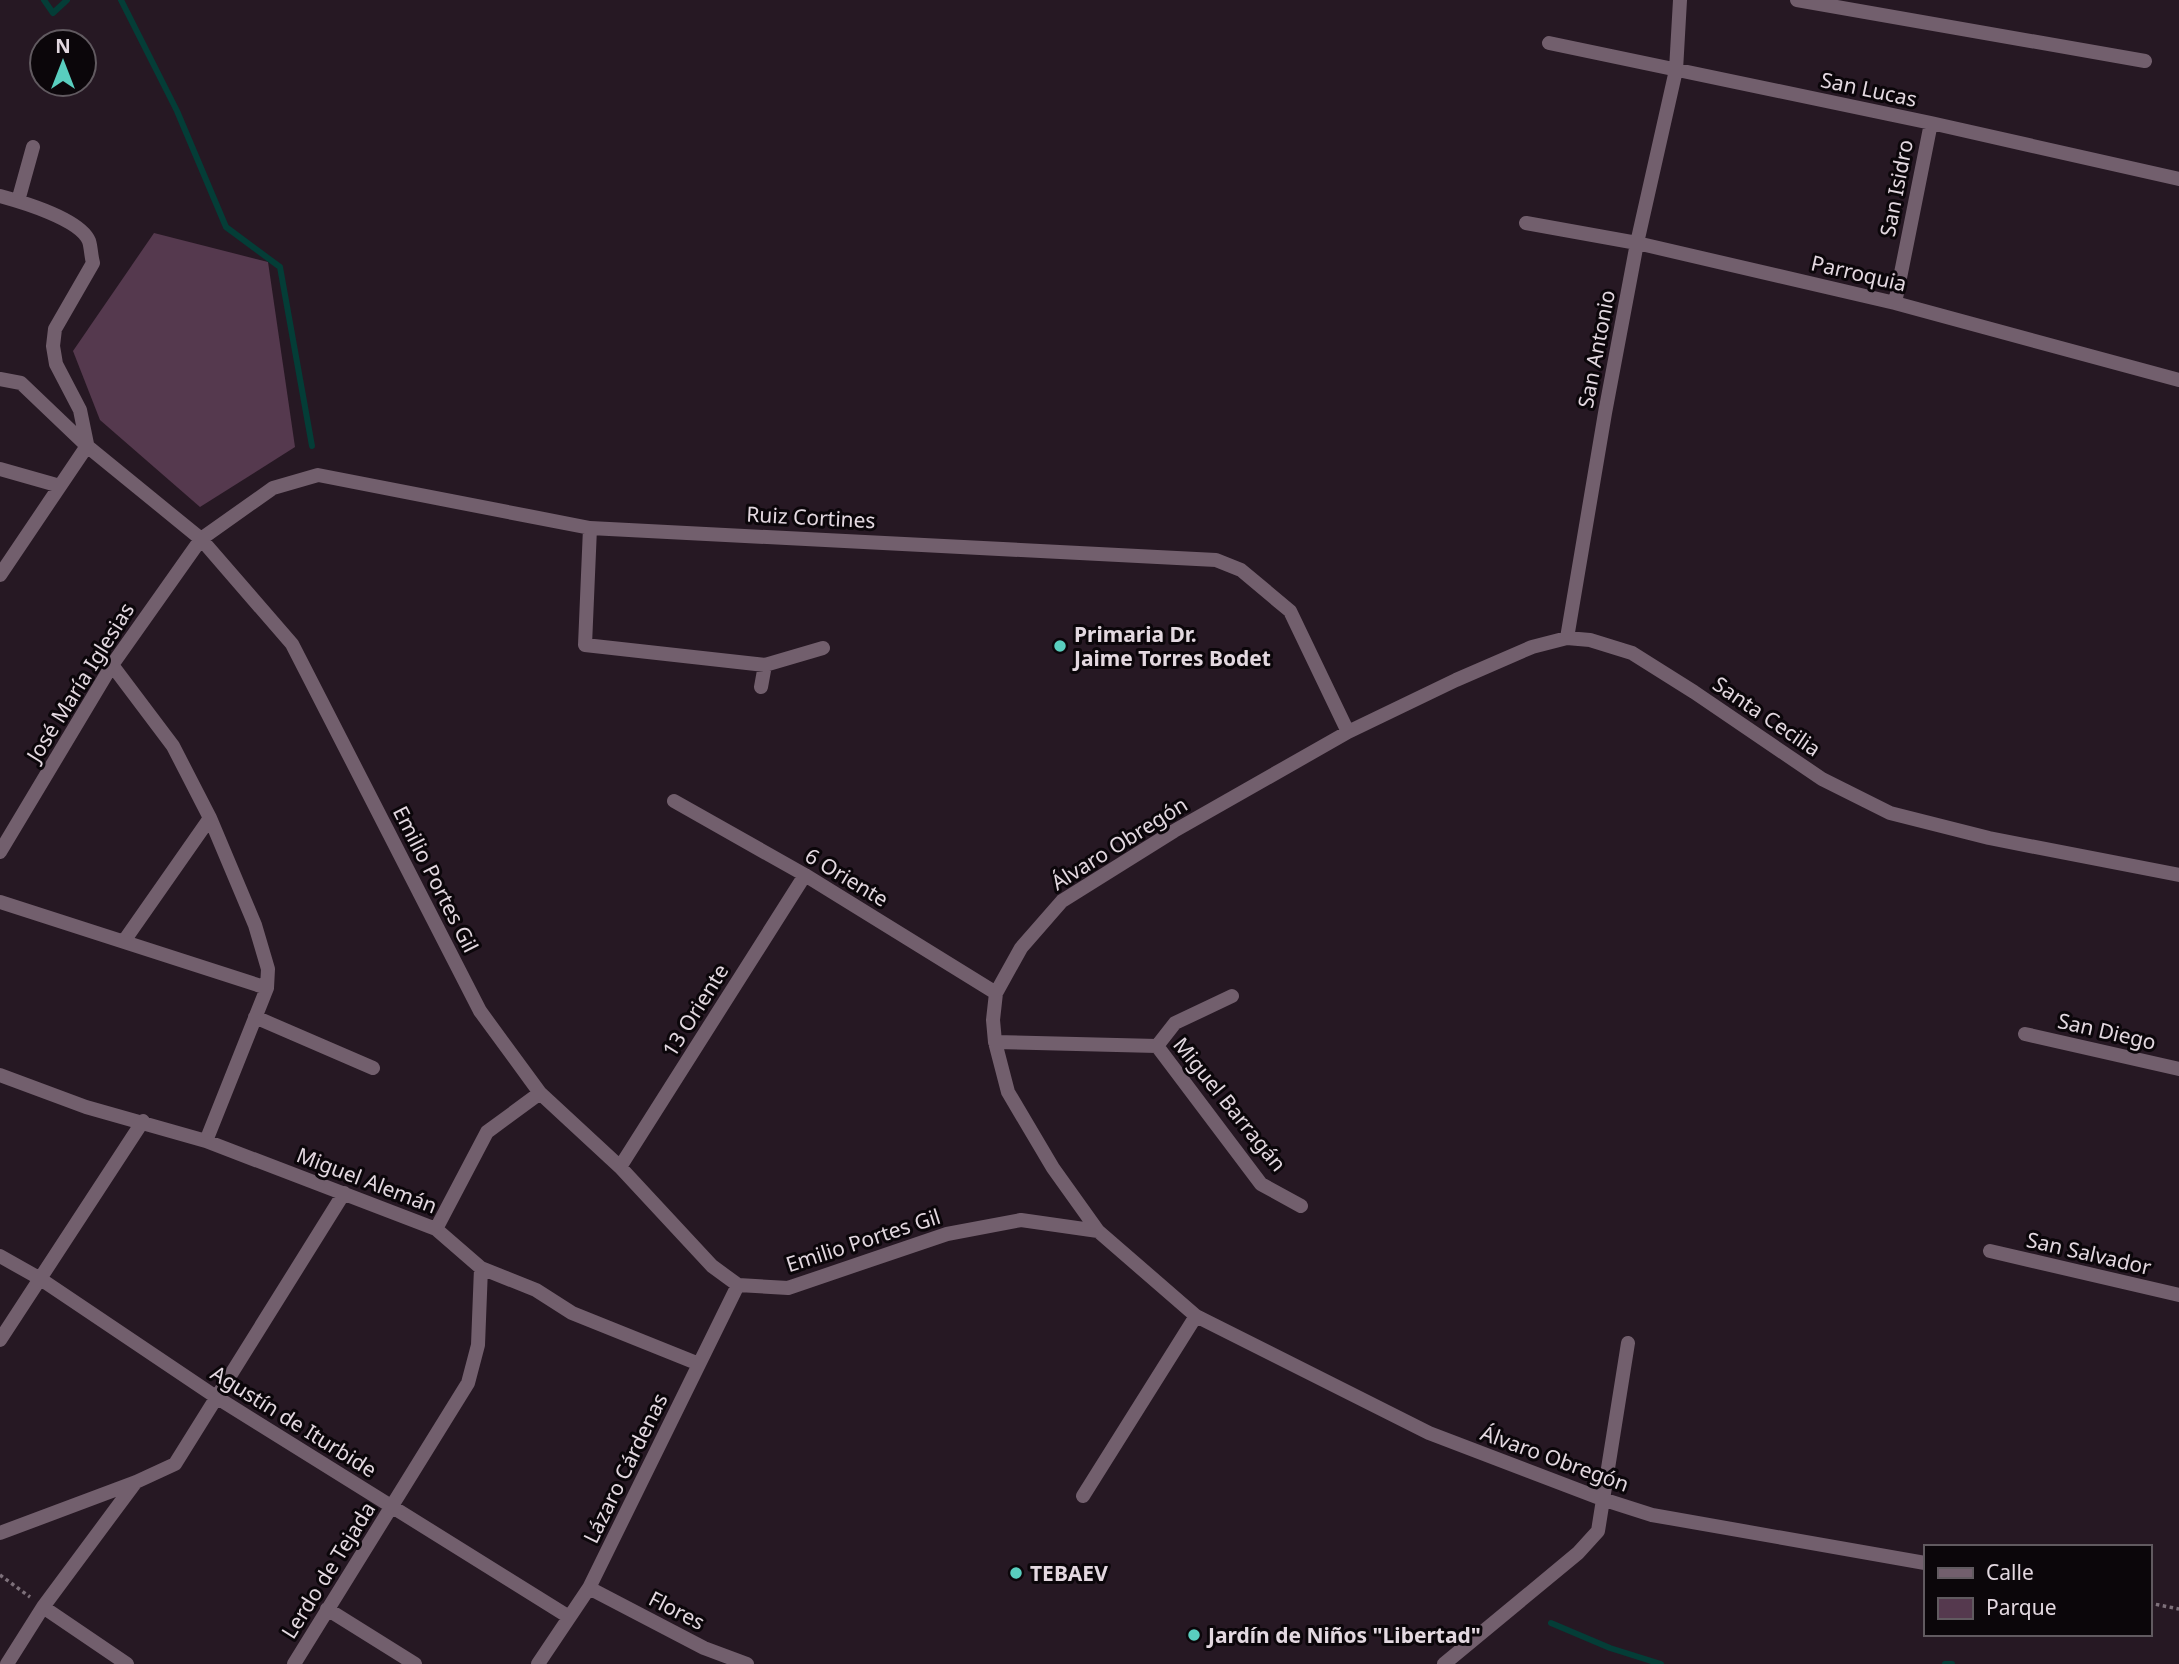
<svg xmlns="http://www.w3.org/2000/svg" width="2179" height="1664" font-family="'Noto Sans',sans-serif">
<rect width="100%" height="100%" fill="#261823"/>
<path fill="#55394e" d="M154,233L268,262L295,447L200,507L100,420L73,351Z"/>
<g fill="none" stroke-linecap="round" stroke-linejoin="round">
<path stroke="#043d37" stroke-width="6" d="M44,0L53,13L67,0
M121,0L177,111L226,227L280,267L312,446
M1551,1623L1610,1648L1661,1664
M1945,1664H1952"/>
<path stroke="#7d707a" stroke-width="3.5" stroke-dasharray="3.5 3.5" stroke-linecap="butt" d="M0,1575L30,1597
M2149,1603L2179,1609"/>
<path stroke="#725f6d" stroke-width="14" d="M1797,0L2145,61
M1549,43L1931,123L2179,179
M0,196C22,202 80,219 89,241C91,247 91,256 93,263L55,329L53,346L56,364L80,410L87,444
M18,201L33,147
M1526,223L1637,243L1895,303L2179,380
M1895,303L1931,123
M0,379L21,383L87,446L201,539L292,644L480,1011L540,1093L620,1167L712,1266L738,1285L788,1288L947,1234L1021,1220L1098,1231
M0,469L60,486
M590,528L585,645L765,665L823,648
M0,575L87,446
M1567,638L1605,413L1637,243L1676,70L1680,0
M112,665L173,746L210,818L255,925L268,969L267,988L206,1141
M761,687L765,665
M674,801L805,875L996,993
M0,852L112,665L201,539L273,488L318,475L590,528L1216,560L1241,570L1290,611L1348,732
M0,902L267,988
M124,941L210,818
M255,1017L373,1068
M2025,1034L2179,1069
M995,1042L1157,1046
M1157,1046L1261,1184L1301,1206
M1157,1046L1175,1023L1232,996
M0,1075L86,1107L206,1141L436,1229L481,1268L536,1290L572,1313L699,1364
M620,1167L805,875
M436,1229L487,1132L540,1093
M1990,1251L2179,1295
M0,1256L39,1278L216,1397L569,1617
M0,1340L143,1121
M1083,1496L1196,1316
M0,1533L136,1482L175,1464L344,1193
M1925,1563L1652,1515L1602,1499L1429,1433L1196,1316L1098,1231L1053,1168L1008,1092L995,1042L993,1020L996,993L1021,948L1062,901L1174,831L1348,732L1456,680L1532,647L1567,638L1590,640L1632,653L1694,692L1822,779L1890,813L1989,838L2179,875
M589,1588L704,1648L747,1664
M43,1607L127,1664
M327,1609L415,1664
M7,1664L43,1607L135,1483
M294,1664L468,1383L478,1345L481,1268
M538,1664L589,1588L738,1285
M1444,1664L1578,1553L1598,1531L1628,1343"/>
</g>
<g fill="#59cebf" stroke="#0b060a" stroke-width="2.5">
<circle cx="1060" cy="646" r="7"/>
<circle cx="1016" cy="1573" r="7"/>
<circle cx="1194" cy="1635" r="7"/>
</g>
<g text-anchor="middle" dominant-baseline="central" stroke-width="6" stroke-linejoin="round" paint-order="stroke">
<g font-size="21" fill="#e3d8e0" stroke="#0b060a">
<text transform="translate(1869 89) rotate(12)">San Lucas</text>
<text transform="translate(1896 188) rotate(-79)">San Isidro</text>
<text transform="translate(1859 273) rotate(13)">Parroquia</text>
<text transform="translate(1596 349) rotate(-79)">San Antonio</text>
<text transform="translate(811 517) rotate(3)">Ruiz Cortines</text>
<text transform="translate(80 682) rotate(-58)">José María Iglesias</text>
<text transform="translate(1767 716) rotate(34)">Santa Cecilia</text>
<text transform="translate(1119 843) rotate(-32)">Álvaro Obregón</text>
<text transform="translate(847 877) rotate(31)">6 Oriente</text>
<text transform="translate(436 879) rotate(63)">Emilio Portes Gil</text>
<text transform="translate(695 1010) rotate(-58)">13 Oriente</text>
<text transform="translate(2107 1031) rotate(13)">San Diego</text>
<text transform="translate(1230 1104) rotate(51)">Miguel Barragán</text>
<text transform="translate(367 1180) rotate(21)">Miguel Alemán</text>
<text transform="translate(863 1240) rotate(-18)">Emilio Portes Gil</text>
<text transform="translate(2089 1253) rotate(13)">San Salvador</text>
<text transform="translate(294 1421) rotate(32)">Agustín de Iturbide</text>
<text transform="translate(1555 1458) rotate(20)">Álvaro Obregón</text>
<text transform="translate(625 1468) rotate(-64)">Lázaro Cárdenas</text>
<text transform="translate(328 1570) rotate(-58)">Lerdo de Tejada</text>
<text transform="translate(677 1610) rotate(27)">Flores</text>
</g>
<g font-size="21" font-weight="bold" fill="#e3d8e0" stroke="#0b060a" text-anchor="start">
<text x="1074" y="634">Primaria Dr.<tspan x="1074" dy="24">Jaime Torres Bodet</tspan></text>
<text x="1030" y="1573">TEBAEV</text>
<text x="1208" y="1635">Jardín de Niños "Libertad"</text>
</g>
</g>
<rect x="1924" y="1545" width="228" height="91" fill="#0b060a" stroke="#615a60" stroke-width="2"/>
<rect x="1938" y="1568" width="35" height="10" fill="#725f6d" stroke="#615a60" stroke-width="2"/>
<text x="1986" y="1580" font-size="21" fill="#e3d8e0">Calle</text>
<rect x="1938" y="1598" width="35" height="21" fill="#55394e" stroke="#615a60" stroke-width="2"/>
<text x="1986" y="1615" font-size="21" fill="#e3d8e0">Parque</text>
<g transform="translate(63 63)"><circle r="33" fill="#0b060a" stroke="#615a60" stroke-width="2"/>
<path d="M0-5L12 26L0 18L-12 26Z" fill="#59cebf"/>
<text y="-10" font-size="19" font-weight="bold" text-anchor="middle" fill="#e3d8e0">N</text>
</g>
</svg>
